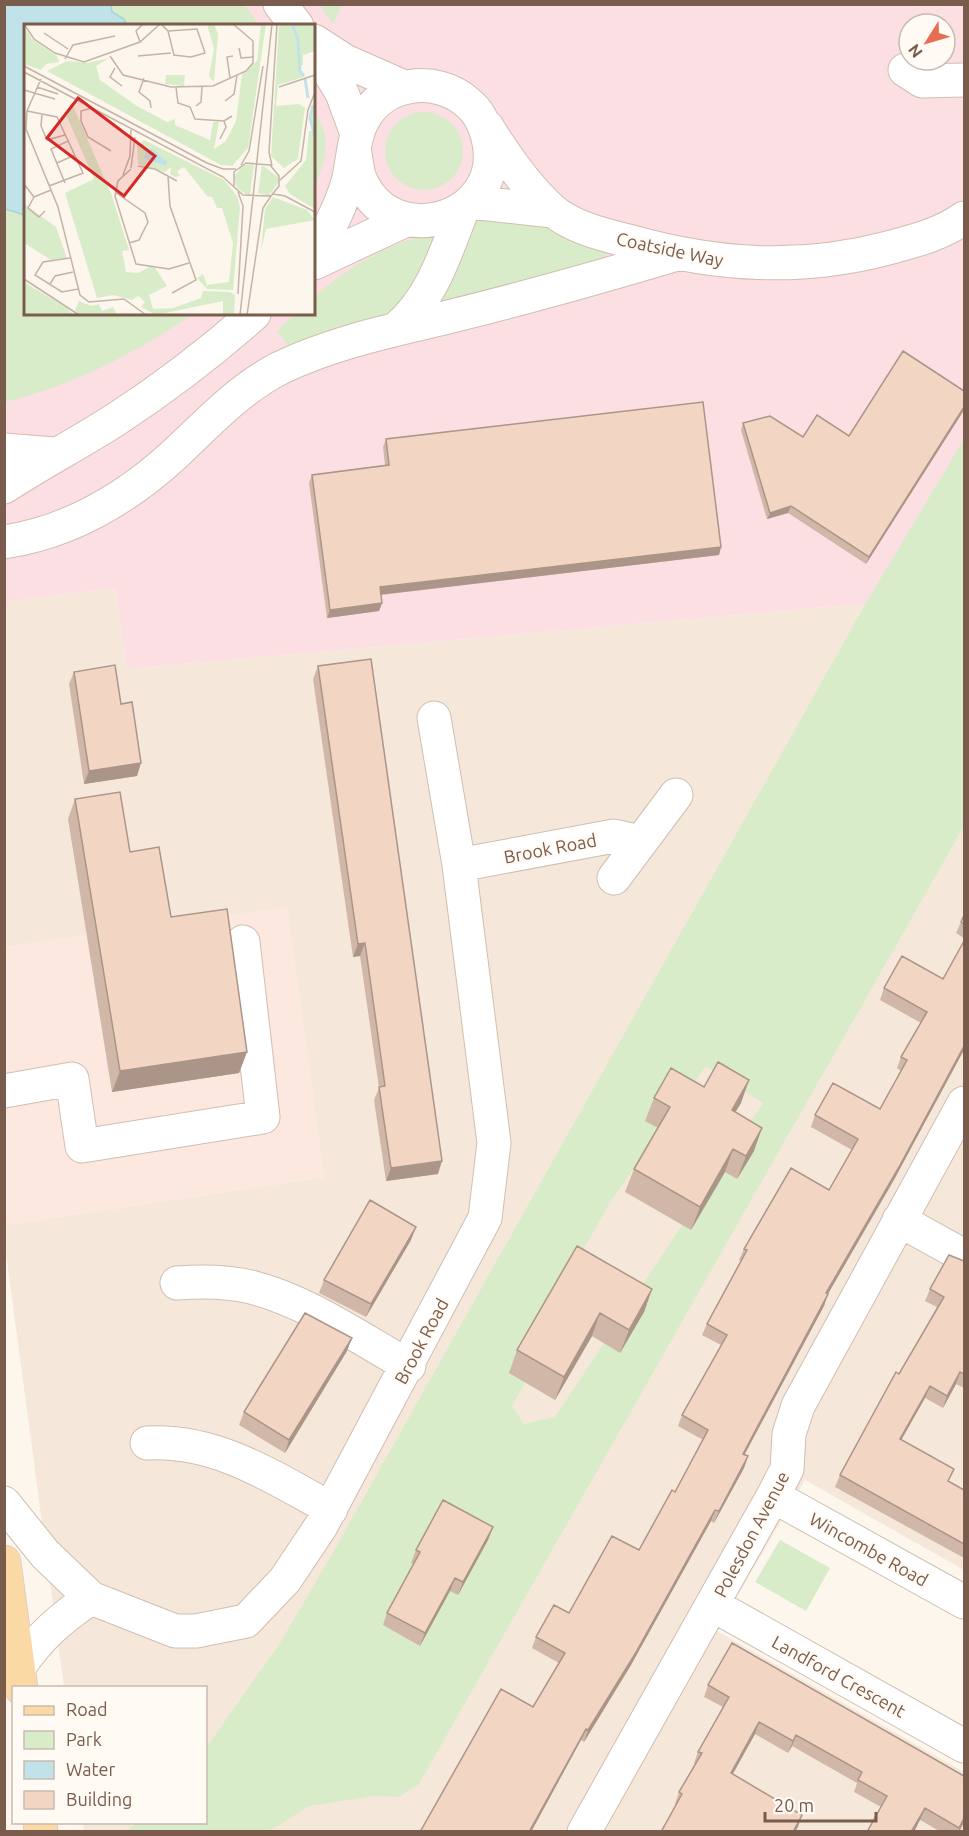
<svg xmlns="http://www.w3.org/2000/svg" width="969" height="1836" font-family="Ubuntu,sans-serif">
<rect width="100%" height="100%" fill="#fdf6ec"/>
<path fill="#f5e8da" d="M115,588L127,669L917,599L964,613V1570L805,1480L717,1631L964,1772V1831H84L83,1823L206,1822V1688L64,1687L5,1246V1225L324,1177L287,908L5,947L4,602Z"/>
<path fill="#fde8e0" d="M287,907L324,1177L5,1225V947Z"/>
<path fill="#fbdfe3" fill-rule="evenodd" d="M4,5H964V532L917,599L127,669L115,588L5,602ZM909,24H945V60H909ZM26,26H314V314H26Z"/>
<path fill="#d8ecc9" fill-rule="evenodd" d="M4,5H245L259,25L26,26V314H193C136,353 72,386 5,402Z
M320,5H342L333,24Z
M314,109C332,140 327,156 314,188Z
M385 151a39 39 0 1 1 78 0a39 39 0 1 1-78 0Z
M475,218L543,224L609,251L604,259L441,303L440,299Z
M428,234H432L435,240L401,310L292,351L277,331L295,314H314V297C349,267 383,246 428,234Z
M964,439V826L419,1784L399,1797L373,1796L309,1806L270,1831L126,1832L137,1823L206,1822V1748L280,1643L335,1549L866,603ZM706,1066L763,1103L555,1417L524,1424L512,1406L548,1341L584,1248L611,1201Z
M780,1540L830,1568L806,1611L755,1582Z"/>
<path fill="#bfe3e8" stroke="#a5d3da" stroke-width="1.5" d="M4,5H111L112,12L124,19L127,25L26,26L25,215L5,209Z"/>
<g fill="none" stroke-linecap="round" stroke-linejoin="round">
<g stroke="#d1beb0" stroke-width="35">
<path id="minor" d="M280,4L297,26
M314,41L345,61L404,87
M314,47L342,93L357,134
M905,70L922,81L964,80
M487,127C505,156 526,187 552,210C573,228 605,235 632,242C718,266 801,271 888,248C914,241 942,234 964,218
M471,202L553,211
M314,256C327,232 340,209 348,182C353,162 353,138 363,120C383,81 437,75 468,103C479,112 485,125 488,138C508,218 394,254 361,181C357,173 357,163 355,154
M314,263L408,219
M396,329C433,298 446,251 463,208
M4,450L54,454
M4,487C41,463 79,443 115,420C164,388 211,352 254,314
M4,542C71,532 126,499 175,454C208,423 239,389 280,368C332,343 389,331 444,318C522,299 600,277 677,254
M459,865L614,836L641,842
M614,878L676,795
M4,1091L72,1079L82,1146L263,1117L243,942
M899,1220L964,1256
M177,1283C202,1281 226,1281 251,1287C307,1301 359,1338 409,1366
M147,1443C216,1439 273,1477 331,1509
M773,1496L964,1602
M4,1503L45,1554L91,1598L175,1631H196L246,1621L285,1580L321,1526L485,1218L494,1143L459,865L434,718
M713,1605L964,1746
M19,1667C39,1637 61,1618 91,1598
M584,1832L773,1496L787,1469L789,1434L798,1406L964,1103"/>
</g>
<g stroke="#dad1cd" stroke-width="35">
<path id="major" d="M4,1562L21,1688
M40,1822L41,1832"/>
</g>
<use href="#minor" stroke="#fff" stroke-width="33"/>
<use href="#major" stroke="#fbd9a5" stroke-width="33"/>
</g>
<path fill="#d1b7a8" d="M964,391V410L866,564L788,513L767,519L741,430L743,423L803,437L849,436Z
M386,439L721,547L719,555L381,595L382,603L379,611L327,618L309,483L312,475L385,465L383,447Z
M318,666L438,1174L386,1181L374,1100L379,1088L360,956L353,957L313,679Z
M74,672L121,704L137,776L84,784L69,684Z
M75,799L171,917L247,1052L239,1073L112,1092L68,819Z
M964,915V938L956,933L961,922Z
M943,979L895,1178L828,1294L824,1306L744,1454L748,1456L744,1468L714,1523L711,1521L631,1665L584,1742L581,1740L531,1832H420L533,1707L559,1663L532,1648L536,1637L569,1613L639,1550L675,1492L703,1440L678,1426L682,1415L721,1345L702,1335L707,1324L741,1261L739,1260L744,1249L829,1190L852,1150L811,1127L815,1115L880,1109L901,1071L897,1068L901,1057L921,1023L880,1000L884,988Z
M704,1087L741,1103L735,1112L754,1151L737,1179L725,1172L691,1230L625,1192L634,1169L658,1128L645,1121L654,1098Z
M411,1240L366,1317L319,1293L324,1280Z
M964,1261V1388L956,1384L943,1408L925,1398L901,1440L949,1482L964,1490V1558L835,1487L840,1475L899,1374L937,1307L925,1301L930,1289Z
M652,1289L644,1312L620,1353L592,1336L555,1400L509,1373L517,1350Z
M347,1351L285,1453L239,1425L244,1412Z
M493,1527L488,1540L458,1595L450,1591L420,1646L383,1625L387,1613L413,1564L411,1563L416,1550Z
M708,1685L964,1776V1822L959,1832H941L920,1820L881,1807L854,1792L857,1783L792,1746L788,1753L755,1734L733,1774L798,1827L676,1805L675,1804L679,1792L695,1764L694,1763L698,1752L723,1707L704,1697Z"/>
<path fill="#aa9588" d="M964,407V410L866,564L869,557Z
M791,506L788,513L767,519L770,513Z
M721,547L719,555L377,595L380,587Z
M382,603L379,611L327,618L330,610Z
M141,763L137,776L84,784L89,771Z
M365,943L360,956L353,957L358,944Z
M964,1046V1050L895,1178L822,1304L826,1293Z
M247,1052L239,1073L112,1092L120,1071Z
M749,1080L741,1103L723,1133L732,1110Z
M762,1128L754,1151L737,1179L746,1156Z
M733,1149L725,1172L691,1230L700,1207Z
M442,1161L438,1174L386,1181L391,1168Z
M416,1227L411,1240L366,1317L371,1304Z
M652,1289L644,1312L620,1353L629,1330Z
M828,1294L824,1306L739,1465L743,1454Z
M600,1313L592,1336L555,1400L564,1377Z
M352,1338L347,1351L285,1453L289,1440Z
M960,1372L956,1384L943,1408L947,1396Z
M930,1386L925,1398L895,1451L900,1439Z
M748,1456L744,1468L714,1523L719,1511Z
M715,1510L711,1521L631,1665L584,1742L588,1730Z
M493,1527L488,1540L458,1595L463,1582Z
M455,1578L450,1591L420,1646L425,1633Z
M759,1722L755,1734L727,1784L731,1773Z
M586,1729L581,1740L531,1832H529Z
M796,1735L792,1746L788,1753L793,1741Z
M925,1808L920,1820L914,1832H911Z
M802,1815L798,1827L795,1832H793Z
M964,1818V1822L959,1832H958Z"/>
<path fill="#f3d5c3" stroke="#aa9588" stroke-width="1.5" d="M903,351L964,391V407L869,557L791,506L770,513L743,423L770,416L803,437L817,415L849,436Z
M703,402L721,547L380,587L382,603L330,610L312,475L389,465L386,439Z
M371,659L442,1161L391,1168L379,1087L385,1086L365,943L358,944L318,666Z
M115,665L121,704L132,702L141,763L89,771L74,672Z
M120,792L130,852L159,847L171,917L227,909L247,1052L120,1071L75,799Z
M964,915V924L961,922Z
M964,941V1046L899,1167L826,1293L828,1294L743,1454L748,1456L719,1511L715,1510L635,1654L588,1730L586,1729L529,1832H420L501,1689L533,1707L565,1653L536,1637L554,1605L569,1613L612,1536L639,1550L672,1490L675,1492L708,1430L682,1415L727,1335L707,1324L747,1250L744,1249L791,1168L829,1190L858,1139L815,1115L833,1083L880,1109L907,1060L901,1057L927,1012L884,988L902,956L943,979Z
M718,1062L749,1080L732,1110L762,1128L746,1156L733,1149L700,1207L634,1169L670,1107L654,1098L671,1068L704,1087Z
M370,1200L416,1227L371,1304L324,1280Z
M577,1246L652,1289L629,1330L600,1313L564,1377L517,1350Z
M949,1255L964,1261V1374L960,1372L947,1396L930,1386L900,1439L954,1469L948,1481L964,1490V1544L840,1475L896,1372L899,1374L944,1297L930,1289Z
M305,1313L352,1338L289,1440L244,1412Z
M443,1500L493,1527L463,1582L455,1578L425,1633L387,1613L420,1552L416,1550Z
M732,1643L964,1776V1818L959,1828L925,1808L911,1832H867L887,1796L858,1780L862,1772L796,1735L793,1741L759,1722L731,1773L802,1815L793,1832H661L682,1794L679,1792L702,1753L698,1752L729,1697L708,1685Z"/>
<g text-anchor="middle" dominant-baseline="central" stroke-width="4.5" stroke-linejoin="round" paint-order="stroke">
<g font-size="18" fill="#7a5c4d" stroke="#fffaf3">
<text transform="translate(670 249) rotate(12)">Coatside Way</text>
<text transform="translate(550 848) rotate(-11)">Brook Road</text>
<text transform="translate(421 1341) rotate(-62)">Brook Road</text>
<text transform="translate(751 1534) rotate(-62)">Polesdon Avenue</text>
<text transform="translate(869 1549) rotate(29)">Wincombe Road</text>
<text transform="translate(839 1676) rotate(29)">Landford Crescent</text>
</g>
</g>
<g transform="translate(24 24)">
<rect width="291" height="291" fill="#fdf6ec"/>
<path d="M183,0H190L194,10L190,58L185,52L190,25ZM237,0H242L224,124L208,142L197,141L23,47L43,37L63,39L85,34L72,42L76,56L113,82L143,98L151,95V101L186,116L189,98H195L190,125L202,117L212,97L218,50L233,37ZM255,0H266L271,10L270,0H291V27L279,31V41L274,42L280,53L254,61L252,82L275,80L281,84L274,135L260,144L247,132ZM0,3L8,15L33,32L35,38L22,40L17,46L0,40ZM142,51H161L160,62L141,60ZM291,74L290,109L291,185L266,170L261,162L282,136L285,107H290L286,92ZM47,77L88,172L105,226L98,227L102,248L114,249L129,241L143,262L125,271L129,285L149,284L177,274L179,267L206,268L211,271L210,291H199V277L132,291L117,283L121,278L114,272L108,276L89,271L73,274L41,169L70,155L43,93ZM120,116L200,156L213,172L216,183L209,266L183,265L173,254L179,250L183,261L205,258L209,219L198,184H193L188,173L183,172L160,143L153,147L156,152L151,153L146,150L147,143L141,148L114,140L113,122ZM230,140L226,171H223L213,164L210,152L220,141ZM238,141L254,153V159L245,172L234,169ZM249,173L283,186L291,196L242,205L237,226L241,185ZM0,180L32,203L43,234L27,236L0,219ZM0,258L41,283L50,291H0ZM55,277L67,282L75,280L78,287L89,283L93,291H56L51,286Z" fill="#d8ecc9"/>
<path d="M122,125H129L143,138L142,142L120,134Z" fill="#bfe3e8"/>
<path fill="none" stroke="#bfe3e8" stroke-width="3" d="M268,0L274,16L276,47L280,52M281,55L284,74M289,81L286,94L291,114"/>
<path fill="none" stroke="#c5b3a7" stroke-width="1.5" d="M0,0L10,15L31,29L60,38L116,18L136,0M137,0L144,7L150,31L167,33L181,29L173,5L144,7M20,9L44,25M116,18L112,7L119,0M215,24L217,34L230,33M86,32L99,51L147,63L189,62L222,47L229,39V17L209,0M114,32L147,29M41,35L49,21L91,12M0,42L183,139L199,145H212M91,44L86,53L98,62M0,48L199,153L219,171L247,172L255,162V152L246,141L222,139L210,148V163M120,54L115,68L126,77L127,84M206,54L203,33L209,32M17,55L3,87L2,105L34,183L56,271L65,278L100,275L122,291M13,63L34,70M152,63L154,79L166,83L171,95L200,97L208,92M255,63L291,51M0,66L31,75M201,77L210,70L213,51M172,82L177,78L178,63M68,84L57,87V97L64,113L87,127M3,87L33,93L59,149L25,162M18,90L17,102L23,116L41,111M196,115L202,103L200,97M33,139L51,131M217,141L225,127L239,42M114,142L131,145L153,157M248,142L245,128L253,0M107,144L111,113M107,145L94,157L91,172L112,240L145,245L165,239M99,151L106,132L107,106M144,152L146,182L172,256L148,269M256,156L277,137L284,86L291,68M41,159L27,125L44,117M0,160L10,173L27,166M91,168L121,189L124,198L115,216L105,219M249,170L261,172L291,188M10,173L4,184L15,193L21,187M46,234L19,238L11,251L38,268L54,265M0,255L55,291M26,260L31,252L49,248M214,270L219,182L214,168M175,291H197M216,291L248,0M223,291L239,184L247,172"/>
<path fill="#d62828" fill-opacity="0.15" stroke="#d62828" stroke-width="3" d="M54,74L131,132L100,172L23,114Z"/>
<rect width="291" height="291" fill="none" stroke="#7a5c4d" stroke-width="3"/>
</g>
<rect width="969" height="1836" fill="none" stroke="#7a5c4d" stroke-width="12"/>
<rect x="12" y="1686" width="195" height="138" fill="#fffaf3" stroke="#cabbb1" stroke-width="1.5"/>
<rect x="24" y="1706" width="30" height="9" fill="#fbd9a5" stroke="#cabbb1" stroke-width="1.5"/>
<text x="66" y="1716" font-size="18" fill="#7a5c4d">Road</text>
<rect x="24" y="1731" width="30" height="18" fill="#d8ecc9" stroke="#cabbb1" stroke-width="1.5"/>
<text x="66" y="1746" font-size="18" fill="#7a5c4d">Park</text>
<rect x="24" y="1761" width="30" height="18" fill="#bfe3e8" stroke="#cabbb1" stroke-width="1.5"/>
<text x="66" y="1776" font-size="18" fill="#7a5c4d">Water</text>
<rect x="24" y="1791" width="30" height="18" fill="#f3d5c3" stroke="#cabbb1" stroke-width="1.5"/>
<text x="66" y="1806" font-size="18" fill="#7a5c4d">Building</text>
<g transform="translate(927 42) rotate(233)"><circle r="28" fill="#fffaf3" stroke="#cabbb1" stroke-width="1.5"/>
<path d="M0-4.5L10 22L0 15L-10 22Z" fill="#e76f51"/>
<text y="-9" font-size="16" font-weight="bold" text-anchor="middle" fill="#7a5c4d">N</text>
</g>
<path d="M765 1812v9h111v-9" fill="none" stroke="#7a5c4d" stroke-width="3"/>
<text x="774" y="1812" font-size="18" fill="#7a5c4d" stroke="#fffaf3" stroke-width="4.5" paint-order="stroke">20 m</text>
</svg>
